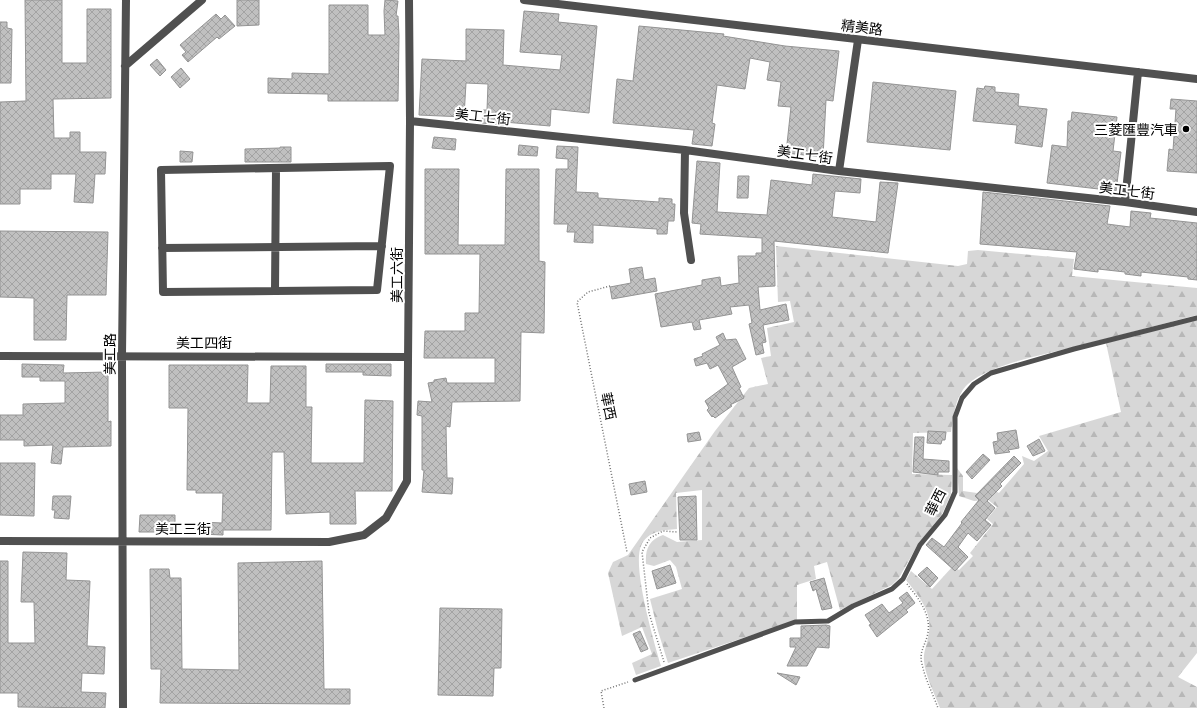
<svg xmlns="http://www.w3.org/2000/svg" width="1197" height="708" font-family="Barlow,'Noto Sans TC',sans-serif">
<defs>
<pattern id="forest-firs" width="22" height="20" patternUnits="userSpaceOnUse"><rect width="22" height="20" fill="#d7d7d7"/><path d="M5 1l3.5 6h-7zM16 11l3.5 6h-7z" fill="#b7b7b7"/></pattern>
<pattern id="building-cross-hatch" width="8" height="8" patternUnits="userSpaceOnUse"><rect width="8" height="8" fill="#c0c0c0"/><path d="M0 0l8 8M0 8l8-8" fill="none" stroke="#a3a3a3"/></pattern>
</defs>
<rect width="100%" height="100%" fill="#fff"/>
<path fill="url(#forest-firs)" d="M776,246L958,266L967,264L968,251L978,250L1074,259L1072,276L1197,288V315C1155,326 1113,337 1070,348C1042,355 989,365 968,384C955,396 954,415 951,432L913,433L912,474L952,475L951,494L942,514L917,546L899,578L892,585L840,610L827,562L814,566L816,579L797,585V620L668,663L658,631L650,599L682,589L676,567L670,560L654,566L646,564C645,549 649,540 663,535L677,542L702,540V490L676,493L677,529C664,530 647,531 641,546C632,567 654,642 661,666L636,675L632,663L652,654L642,627L622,636L608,573L613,562L628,555L715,431L749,388L768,384L761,358L771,356L767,328L794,322L790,301L778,302Z
M1197,320V653L1178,677L1197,687V708H940C935,695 925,675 924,661C923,652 927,646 928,637C934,613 920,598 906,580L911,571L932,589L953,566L959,570L973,556L970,553L993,524L987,519L997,507L988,500L974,501L959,496L957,468L963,476V491L977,493L988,487L999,493L1024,464L1022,456L1034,461L1048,451L1039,436L1121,412L1106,343Z"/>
<path fill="url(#building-cross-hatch)" stroke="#949494" d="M25,0H62V63H87V9H111V98L53,99L54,138H70V132H80V152H106L105,174H95L93,203L74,202L76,174H51V189H20V204H0V102L26,101Z
M237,0H259V25L237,26Z
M385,0L398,1L396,16H398L399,36L398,101H328V94L268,93V78L292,79V73L329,74V5H368V35H385L384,11Z
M524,11L559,14L558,22L597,26L589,113L551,109L550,126L504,122V125L482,123L483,110H487L488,84L466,83L464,117L419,115L422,59L466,61V29L504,30L503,65L560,70L562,55L520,52Z
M216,14L221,19L225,15L235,26L219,39L217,37L188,62L182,55L186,52L180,45Z
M0,22H7V28L12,29L11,83H0Z
M639,26L724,34L723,36L785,46L839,51L833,101L826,100L823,157L786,153L791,107L778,106L781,82L767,80L770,62L750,58L745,89L717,85L712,123L715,124L712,146L692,144L694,130L613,123L617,79L633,81Z
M157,59L166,70L160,76L150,65Z
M181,68L190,79L180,88L171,77Z
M873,82L956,91L950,150L867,142Z
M985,86L995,87V92L1019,94L1018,106L1047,109L1042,147L1015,143L1017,125L973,121L977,88L984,89Z
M1171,99L1197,101V173L1167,171L1169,149L1173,150L1176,109H1170Z
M1072,112L1117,117L1113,151L1121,152L1116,191L1047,183L1052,145L1067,147L1068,121H1071Z
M434,137L456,139L455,150L432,148Z
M519,145L538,147L537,156L518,155Z
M557,146L578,147L576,192L598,193V198L659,202V198L672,199V204H675L674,221H668L667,234H657V229L593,225V243L574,242L575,232H567L568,224H554L556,169H568V159L556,158Z
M280,147H291V162H245V149L280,148Z
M180,151L193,152L192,162H180Z
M697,161L720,163L717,212L767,215L771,180L812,185L813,174L861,179L860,193L835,191L832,217L876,222L880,182L898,183L888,253L774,241L775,286L758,287L760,310L786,304L789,320L763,325L766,342L762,343L764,353L756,355L749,324L752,323L749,305L730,307L732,314L699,320L701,329L694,330L692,322L661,327L655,294L702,285V280L720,277L721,286L739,283L738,256H756V253H762V238L700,234L701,224L692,223Z
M425,169H459L458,245H505L506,169H539V261L545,262L544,333L521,332L520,401L452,402L450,427L446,426L447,478H453L452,494L422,492L424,470H422V416L417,415L418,401L432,402L428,383L434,382V380L446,378L447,383H495V358H424L425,331H465V313H479L480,254H425Z
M738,176H749L748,198H737Z
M983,192L1110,206L1107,224L1130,227L1131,211L1151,213L1150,218L1197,223V280L1188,279V277L1141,272V276L1125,274V272L1098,269V272L1074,269L1077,252L980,244Z
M0,231L108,232L106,295H67L66,340H34V298L0,297Z
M642,267L644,280L655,278L657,291L612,299L610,287L631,283L629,269Z
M723,333L726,340L736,339L746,359L732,367L741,387L739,388L744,398L730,405L732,406L715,418L713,416L712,417L707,410L709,408L705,401L728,384L718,365L710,369L707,363L696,366L694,359L703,356L702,354L720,345L716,337Z
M22,364L64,365L63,373L108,372V422L111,421V446L63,447L61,464L51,463L53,445L24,446V440H0V415H23V404L65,403V381H40V377H22Z
M326,364H391V376L363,375V372H326Z
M169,365H248L247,403H270L271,366H306V407H312L311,463H364L365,400L393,401L392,491H355L356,524H330V512L286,514L284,452H272L271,530H223V535L201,534V522L222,523L223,493H196V490H187L188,408H169Z
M1016,430L1019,448L1008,450L1010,452L995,454L993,442L998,441L997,433Z
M928,431L946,432L945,440H942L941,444L927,443Z
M699,432L701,440L688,442L687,434Z
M915,437H924L923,459L949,461V472H938V475L913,472Z
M1039,439L1045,451L1033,456L1027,446Z
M983,454L990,460L972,479L966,472Z
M1014,456L1021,463L1000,484L1002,486L987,501L995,508L985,520L991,525L977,541L968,533L958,547L968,557L955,571L926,545L932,538L944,547L962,523L961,522L979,500L975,496Z
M0,463H35L34,516L0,515Z
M645,481L647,492L631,495L629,484Z
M53,496H71L69,519L54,518L55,510H52Z
M696,496L697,540H680L678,497Z
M140,515H175V532H139Z
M23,552L67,553L66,580L90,581L87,646L105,647L104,674L82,673L81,692L106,693L105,708L18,707V693H0V561H8V643H35L34,602H21Z
M322,561L324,689H350V704L160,703L161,669H151L150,569H169L170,578H181L182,669L239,670L238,563Z
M670,565L676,583L657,589L652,571Z
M927,567L938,578L930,587L918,575Z
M824,578L832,608L822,610L816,589L813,591L810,582Z
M907,592L915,603L906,610L908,612L877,637L869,625L871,624L865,615L882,604L889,613L903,603L899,598Z
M440,608L502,609L501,668H494L493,696L438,695Z
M826,625L830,626L829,648L817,647L807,666H787L796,647H790V638H801V626Z
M640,631L648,649L641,652L633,634Z
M777,673L800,677L796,685Z"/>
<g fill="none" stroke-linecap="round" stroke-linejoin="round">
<path stroke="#727272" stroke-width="1.5" stroke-dasharray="1 2" stroke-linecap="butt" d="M610,286L588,292L577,302L627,552
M907,584C919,599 933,616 927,637C924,647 919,653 922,664C925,679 933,694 938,708
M664,662L649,613L642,552L650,538L663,531L678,532
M604,708L601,691L628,682"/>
<path stroke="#505050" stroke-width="5" d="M635,680L795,622L828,621L853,606L892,589L903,579L920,545L945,515L955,492V417L962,398L974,384L991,373L1074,349L1197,318"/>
<path stroke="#505050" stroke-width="8" d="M524,0L1197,79
M125,66L202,0
M410,121L685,150L839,171L1125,202L1197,212
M685,150L684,213L691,260
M839,171L858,40
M1125,202L1138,72
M162,248L382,246
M275,291L377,290L390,166L161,170L163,292L275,291L276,169
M0,356L408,357
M0,541L329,542L364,535L386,518L407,481L410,121L409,0
M123,708L122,355L126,0"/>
</g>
<circle fill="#000" stroke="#fff" stroke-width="1.5" cx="1186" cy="129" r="4"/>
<g text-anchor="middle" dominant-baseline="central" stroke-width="4" stroke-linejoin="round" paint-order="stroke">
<g font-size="14" fill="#000" stroke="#fff">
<text transform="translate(862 27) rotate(7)">精美路</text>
<text transform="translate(483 116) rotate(6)">美工七街</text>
<text transform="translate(805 154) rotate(8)">美工七街</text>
<text transform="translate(1127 190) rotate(7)">美工七街</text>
<text transform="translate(396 275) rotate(-90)">美工六街</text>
<text x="204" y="342">美工四街</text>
<text transform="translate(109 354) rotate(-90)">美工路</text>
<text transform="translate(609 406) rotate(78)">華西</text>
<text transform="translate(935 502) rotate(-63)">華西</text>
<text x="183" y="528">美工三街</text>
</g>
<g font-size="14" fill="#000" stroke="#fff" text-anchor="end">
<text x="1178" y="129">三菱匯豐汽車</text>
</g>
</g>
</svg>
